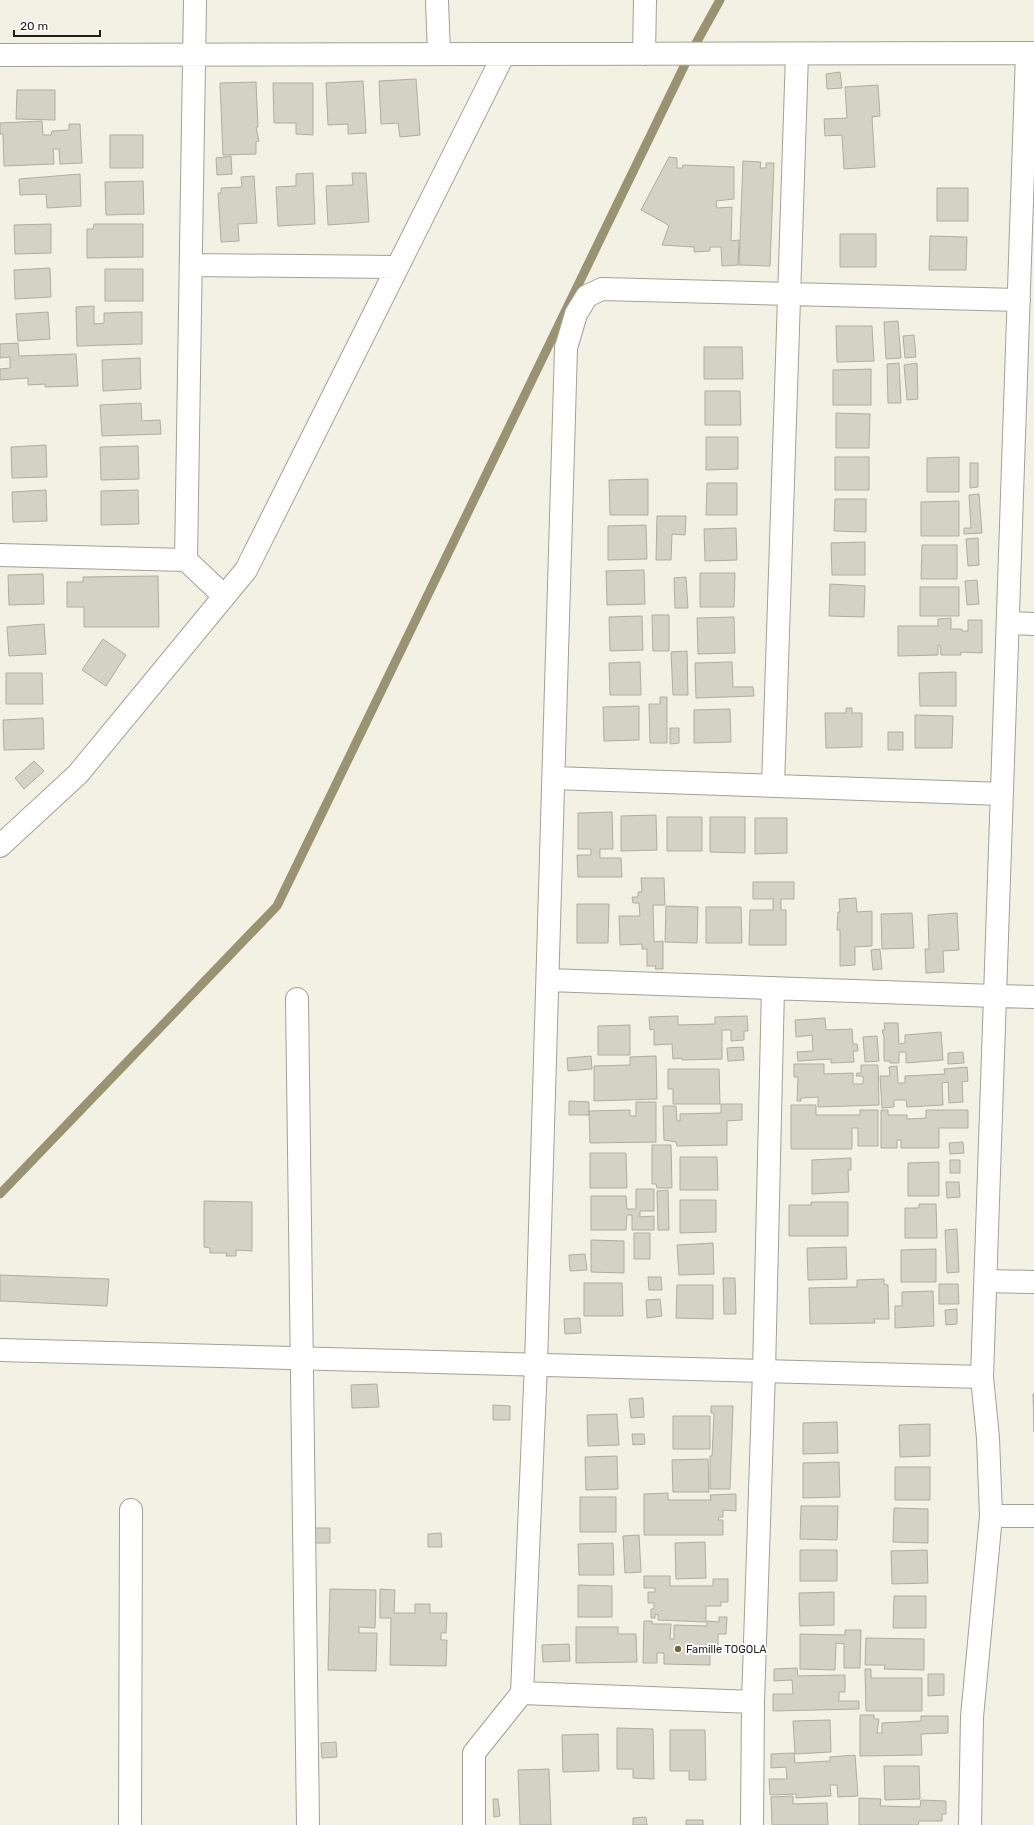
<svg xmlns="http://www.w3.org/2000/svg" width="1034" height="1825" font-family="Rubik,sans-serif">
<rect width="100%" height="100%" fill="#f3f1e4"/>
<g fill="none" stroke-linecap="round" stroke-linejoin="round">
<path stroke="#999371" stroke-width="9" d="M0,1194L277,906L690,54L720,0"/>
</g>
<path fill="#d4d2c5" stroke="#afada0" d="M840,72L842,88L827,89L826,74Z
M416,79L420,135L400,137L398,123L381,124L379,81Z
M363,81L366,133L348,134V124L328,125L326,83Z
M256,82L258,127H256L259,141L256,142V154L223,155L220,83Z
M273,83H313V135L296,134V123H274Z
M878,85L880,116L872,117L875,167L844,169L842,135L825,136L824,119L847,118L845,87Z
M17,90H55V120L16,119Z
M42,121L43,135H51L52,131L69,130V124H80L82,163L60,164L59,149H53L54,164L4,166L3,134H0V123Z
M110,135H143V168H110Z
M231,156L232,174L217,175L216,158Z
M669,157L677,158V168H682L683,165L734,167V199L716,201L717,208L732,207L731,241L739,240L738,265L722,266L721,247H710V251L694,252V247L662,245L669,226L665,223L641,210Z
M743,161L761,162L760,168H766V163H774L770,266L739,265Z
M313,173L315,224L278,226L276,187L296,186V174Z
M352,173H366L369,222L328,225L326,186L353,185Z
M80,174L81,206L47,208L46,194L20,195L19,179Z
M254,176L257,223L238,224L239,241L221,242L218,193H221V188L242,187L241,177Z
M143,181L144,214L106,215L105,182Z
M937,188H968V221H937Z
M51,224V253L15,254L14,225Z
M94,224H143V257L87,258V229H93Z
M840,234H876V267H840Z
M930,236L967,237L966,270H929Z
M50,268L51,297L15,299L14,270Z
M105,269H143V301H105Z
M94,306V324L104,323V313L142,312V344L77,346L76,307Z
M48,312L50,339L18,341L16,314Z
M898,321L901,358L886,359L884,322Z
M836,326H872L874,361L837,362Z
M914,335L916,357L905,358L903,336Z
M18,343L19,356L76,354L78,386L45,387V384L28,385V378L0,380V369L10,368V357L0,358V344Z
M704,347H742L743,379H704Z
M140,358L141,389L103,391L102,360Z
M899,363L901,403H888L887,364Z
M917,363L918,399L907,400L904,365Z
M871,369V405H833V370Z
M705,391H740L741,425H705Z
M141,403L142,421L160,420L161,434L102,436L100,405Z
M836,413L870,414L869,448H836Z
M706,437H738V469L706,470Z
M46,445L47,477L12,478L11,447Z
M138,446L139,479L101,480L100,447Z
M835,457H869V490H835Z
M959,457V492H927V458Z
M970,463H978V487L970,488Z
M648,479V515H610L609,480Z
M707,483H737V515H706Z
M46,490L47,521L13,522L12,492Z
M138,490L139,524L101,525V491Z
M979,494L982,533L964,534V528H971L969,495Z
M835,499H866V532L834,531Z
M959,501V536H921V502Z
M657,516H686L685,535L672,534L671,560H656Z
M646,525L647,559L608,560V526Z
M736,528L737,560L705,561L704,529Z
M978,538L979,565L968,566L966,539Z
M865,542V575H832L831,543Z
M922,545H957V579H921Z
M644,570L645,604L607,605L606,571Z
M700,573H735L734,607H700Z
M43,574L44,604L9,605L8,575Z
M158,576L159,627H84V607H67V582H83V577Z
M686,577L688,608H675L674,578Z
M977,580L979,604L967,605L965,581Z
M830,584L865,586L864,617L829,616Z
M920,587H959V616H920Z
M652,615H669V651H653Z
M642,616L643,650L610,651L609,617Z
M734,617L735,653L698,654L697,618Z
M951,618V629H962V631H968V620H982V653L961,652V655H941L940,645H938V655L898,656V626H938V619Z
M44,624L46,654L9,656L7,627Z
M103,639L126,655L106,686L82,670Z
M687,651L688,695H673L671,652Z
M640,662L641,695H610L609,663Z
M732,662L733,687H753L754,696L696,698L695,663Z
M956,672V706H920L919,673Z
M6,673H42L43,704H6Z
M660,697H667V743H650L649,704H660Z
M639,706V740L604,741L603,707Z
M846,708H852V713H862V747L826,748L825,713H846Z
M730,709L731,742L694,743V710Z
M915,715L953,716L952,748H915Z
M43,718L44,749L4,750L3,720Z
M670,728H679V743L670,744Z
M888,732H903V750H888Z
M34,761L44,771L24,789L15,778Z
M612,812L613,849H600V858H621L622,877H578L577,855H591V849H578V813Z
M656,815L657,850L621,851V816Z
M667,817H702V851H667Z
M710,817H745V853L710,852Z
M755,818H787V853L755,854Z
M641,878H664L665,905H653L654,942L663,941V969H655L656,966H647V949H642V944L620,945L619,916H640L639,903H633L632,897H638V892H642Z
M753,882H794V899H781V910H786V945H749L750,910H773V899H753Z
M856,898L857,912L872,911V946L855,947V965L840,966V930H837L838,912H840L839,899Z
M577,904H609L608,943H577Z
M666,906L698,907L697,943L665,942Z
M706,907H741L742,943H706Z
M912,913L914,948L882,949L881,914Z
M957,913L959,950L943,951L944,972L926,973L925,949H929L928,915Z
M880,949L882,969L873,970L871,950Z
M678,1016V1025L715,1024V1017L747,1016L748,1031H744V1040L731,1041V1030H722V1059L682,1060V1058L673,1059L672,1044L654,1045V1029L650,1030L649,1017Z
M825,1018L826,1030L852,1029L853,1044H857L858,1051H853L854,1062L831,1063V1059L798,1061L797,1052L813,1051L812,1035L796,1037L795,1020Z
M884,1023H898L899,1044L905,1043V1035L941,1032L943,1060L906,1063V1052H899V1063H890V1061H884V1037L882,1030H885Z
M630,1025V1055H598V1026Z
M877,1036L879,1061L865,1062L863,1037Z
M743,1047L744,1060L728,1061L727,1048Z
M963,1052L964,1063L948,1064V1053Z
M591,1056L592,1069L568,1071L567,1058Z
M656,1056L657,1099L594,1101V1066L630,1065V1057Z
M794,1064H824V1074L853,1073V1084H863V1076H856L857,1073H861V1065H878L879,1105L818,1107V1097L801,1098V1101H797L798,1077H794Z
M897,1066L898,1083H905V1076L945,1074L944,1069L967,1067L968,1081L962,1082L963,1102L949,1103L948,1082L942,1083L943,1105L907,1107L906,1100H894V1107L882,1108L880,1076H890L889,1067Z
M668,1069H719L720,1104H673V1089H668Z
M569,1101L589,1102V1115H569Z
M636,1102H656V1142L590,1143L589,1111L630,1110V1116H636Z
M721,1104H742V1120L727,1121V1145L677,1146L676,1142L664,1140L663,1106H676L677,1121H680V1114L721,1113Z
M791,1105H816V1115H860V1110H878V1146H858V1128H852V1149H791Z
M881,1110H888V1115H907V1119L926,1118V1110H968V1128H939V1148H901V1140H897V1148H881Z
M963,1142L964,1153L950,1154L949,1143Z
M652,1145H671L672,1188H657L656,1184H652Z
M590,1153H626L627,1188H590Z
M680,1157H717L718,1190H680Z
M851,1158V1170H848L849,1192L812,1194V1160Z
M950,1160H960V1173H950Z
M939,1162V1196H908V1163Z
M946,1182H959L960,1197L947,1198Z
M636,1189H654V1211H640V1217L654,1216V1230H632V1215H627L626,1230H591V1196H626L627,1209H636Z
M668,1190L669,1230H658L657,1191Z
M680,1200H716V1232L680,1233Z
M204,1201L252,1202V1251L236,1250V1256H226L227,1253H210V1248L204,1247Z
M811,1202H848V1236H789V1205H811Z
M919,1204H936L937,1238H905V1208H919Z
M957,1229L959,1272L947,1273L945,1230Z
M634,1233H650V1259H634Z
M591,1240L624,1241V1273L591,1272Z
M713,1243L714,1274L679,1275L677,1245Z
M846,1247L847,1279L808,1280L807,1248Z
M936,1249V1282H901V1250Z
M585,1254L587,1270L570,1271L569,1255Z
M0,1275L109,1279L107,1306L0,1301Z
M648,1277H661L662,1290H649Z
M723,1278H735L736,1314H724Z
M884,1279V1284L888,1285L889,1319H874L875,1323L810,1324L809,1288L857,1287V1280Z
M584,1283H622L623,1316H584Z
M939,1284H958L959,1304H939Z
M677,1285H713V1319L676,1318Z
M933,1291L934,1326L895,1328V1306H902V1292Z
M660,1299L662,1316L647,1318L646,1300Z
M957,1309V1324L946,1325L945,1310Z
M580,1318L581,1333L565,1334L564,1319Z
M377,1384L379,1407L352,1408L351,1385Z
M1033,1394H1034V1432Z
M643,1398L644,1417L631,1418L629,1399Z
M493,1405L510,1406V1420H493Z
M711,1406H733L730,1489H710V1456H712L714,1413H711Z
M617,1414L619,1445L588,1446L587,1415Z
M673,1416H710V1449H673Z
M837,1422L838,1453L803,1454V1423Z
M930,1424V1456L900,1457L899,1425Z
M632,1434H644L645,1444L633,1445Z
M617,1456L618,1489L586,1490L585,1457Z
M708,1459L709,1492H673L672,1460Z
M839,1462L840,1497L803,1498V1463Z
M895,1467H930V1500H895Z
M668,1493V1500H711L710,1495L736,1494V1511L723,1510V1517H719L718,1520H723V1535H644V1494Z
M580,1497H616V1532H580Z
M801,1506H838L837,1540L800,1539Z
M894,1508L928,1509V1543L893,1542Z
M315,1528H330V1543H314Z
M441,1533L442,1547H428V1534Z
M639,1535L641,1572L625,1573L623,1536Z
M705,1542L706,1578L676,1579L675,1543Z
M613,1543L614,1575H579L578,1544Z
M800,1550H837V1581H800Z
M927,1550L928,1583L892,1584L891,1551Z
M644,1576H670V1586H713V1579H728V1602H721V1606H706V1622L658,1620V1615L655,1614V1618H651V1609H654V1603H648V1592H655V1588H644Z
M578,1585L612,1586V1617H578Z
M330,1589L376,1590L375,1628L359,1627V1633H377L376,1671L328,1670Z
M380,1589L395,1590L394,1613H415V1604H430V1613H447L446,1633H441V1640H447L446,1666L390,1665L391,1618H380Z
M834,1592V1625L800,1626L799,1593Z
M894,1596H926V1628H893Z
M719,1617H727L726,1634H718V1647H710V1665L664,1664V1653H657V1663H643L644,1621H652V1624H671L670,1639H674V1625L707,1626V1621L719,1622Z
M576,1627H618V1634H636L637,1662L576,1663Z
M845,1630H861L860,1668H844V1644L836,1643L835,1670L800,1669V1634L845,1635Z
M866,1638L924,1639V1670L884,1669L885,1665H865Z
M569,1644L570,1661L543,1662L542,1645Z
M797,1668L798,1676L845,1675V1692H839V1701H859V1709L773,1711V1694H793L792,1680L774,1681V1669Z
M865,1669H871V1678H922V1711H866Z
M928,1674H944V1695L928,1696Z
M860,1715H874V1719H879L877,1733H882V1723L921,1721V1716H948V1733L921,1734L922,1755L860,1756Z
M830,1720L831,1752L795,1754L793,1721Z
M617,1728L653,1729L654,1779L633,1778V1769H617Z
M670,1730H705L706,1780H689V1771H670Z
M598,1734L599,1771L563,1772L562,1735Z
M336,1742L337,1757L322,1758L321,1743Z
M794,1753L795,1763L830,1761V1757L855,1755L858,1796L838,1797L837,1785H830L831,1796L796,1798V1794L770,1795L769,1779H787L786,1767L771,1768V1754Z
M884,1766H919L920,1799L885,1800Z
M549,1769L551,1825H520L518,1770Z
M793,1796V1804L827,1803L828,1825H772L771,1797Z
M859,1798L881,1799L880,1806L920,1807L921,1800L946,1801V1814H942V1821H919L918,1825H859Z
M493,1799H498L500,1816L494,1817Z
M646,1817L647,1825H633V1818Z
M686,1820H703V1825H686Z"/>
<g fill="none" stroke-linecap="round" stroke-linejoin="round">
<g stroke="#a3a194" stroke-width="24">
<path id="minor" d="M437,0L439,54
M644,54L645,0
M0,55L1034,53
M191,265L397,267
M0,555L186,560L224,596
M186,560L195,0
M1008,623L1034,624
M554,778L1002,794
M773,786L797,54
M0,846L78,774L246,570L504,54
M548,980L995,996L1027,53
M297,999L308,1825
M986,1281L1034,1282
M991,1516H1034
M522,1693L536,1364L566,348L576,314L587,296L602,289L1019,300
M130,1825L131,1510
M474,1825V1753L522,1693L753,1702
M752,1825L753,1702L764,1371L773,988
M970,1825L972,1717L991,1516L988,1438L982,1377"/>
</g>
<g stroke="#a3a194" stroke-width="24">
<path id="tertiary" d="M0,1350L982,1377L995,996L1034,997"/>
</g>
<use href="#minor" stroke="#fff" stroke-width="22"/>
<use href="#tertiary" stroke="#fff" stroke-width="22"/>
</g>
<circle fill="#726835" stroke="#fff" stroke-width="1.5" cx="678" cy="1649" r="4"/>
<g text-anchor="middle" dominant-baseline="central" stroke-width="4" stroke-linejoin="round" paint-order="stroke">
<g font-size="11" fill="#1f1e1a" stroke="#fff" text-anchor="start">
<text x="686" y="1649">Famille TOGOLA</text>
</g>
</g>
<path d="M14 30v6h86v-6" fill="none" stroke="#1f1e1a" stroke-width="2"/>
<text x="20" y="30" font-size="12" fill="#1f1e1a" stroke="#ffffff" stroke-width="3" paint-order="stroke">20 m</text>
</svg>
